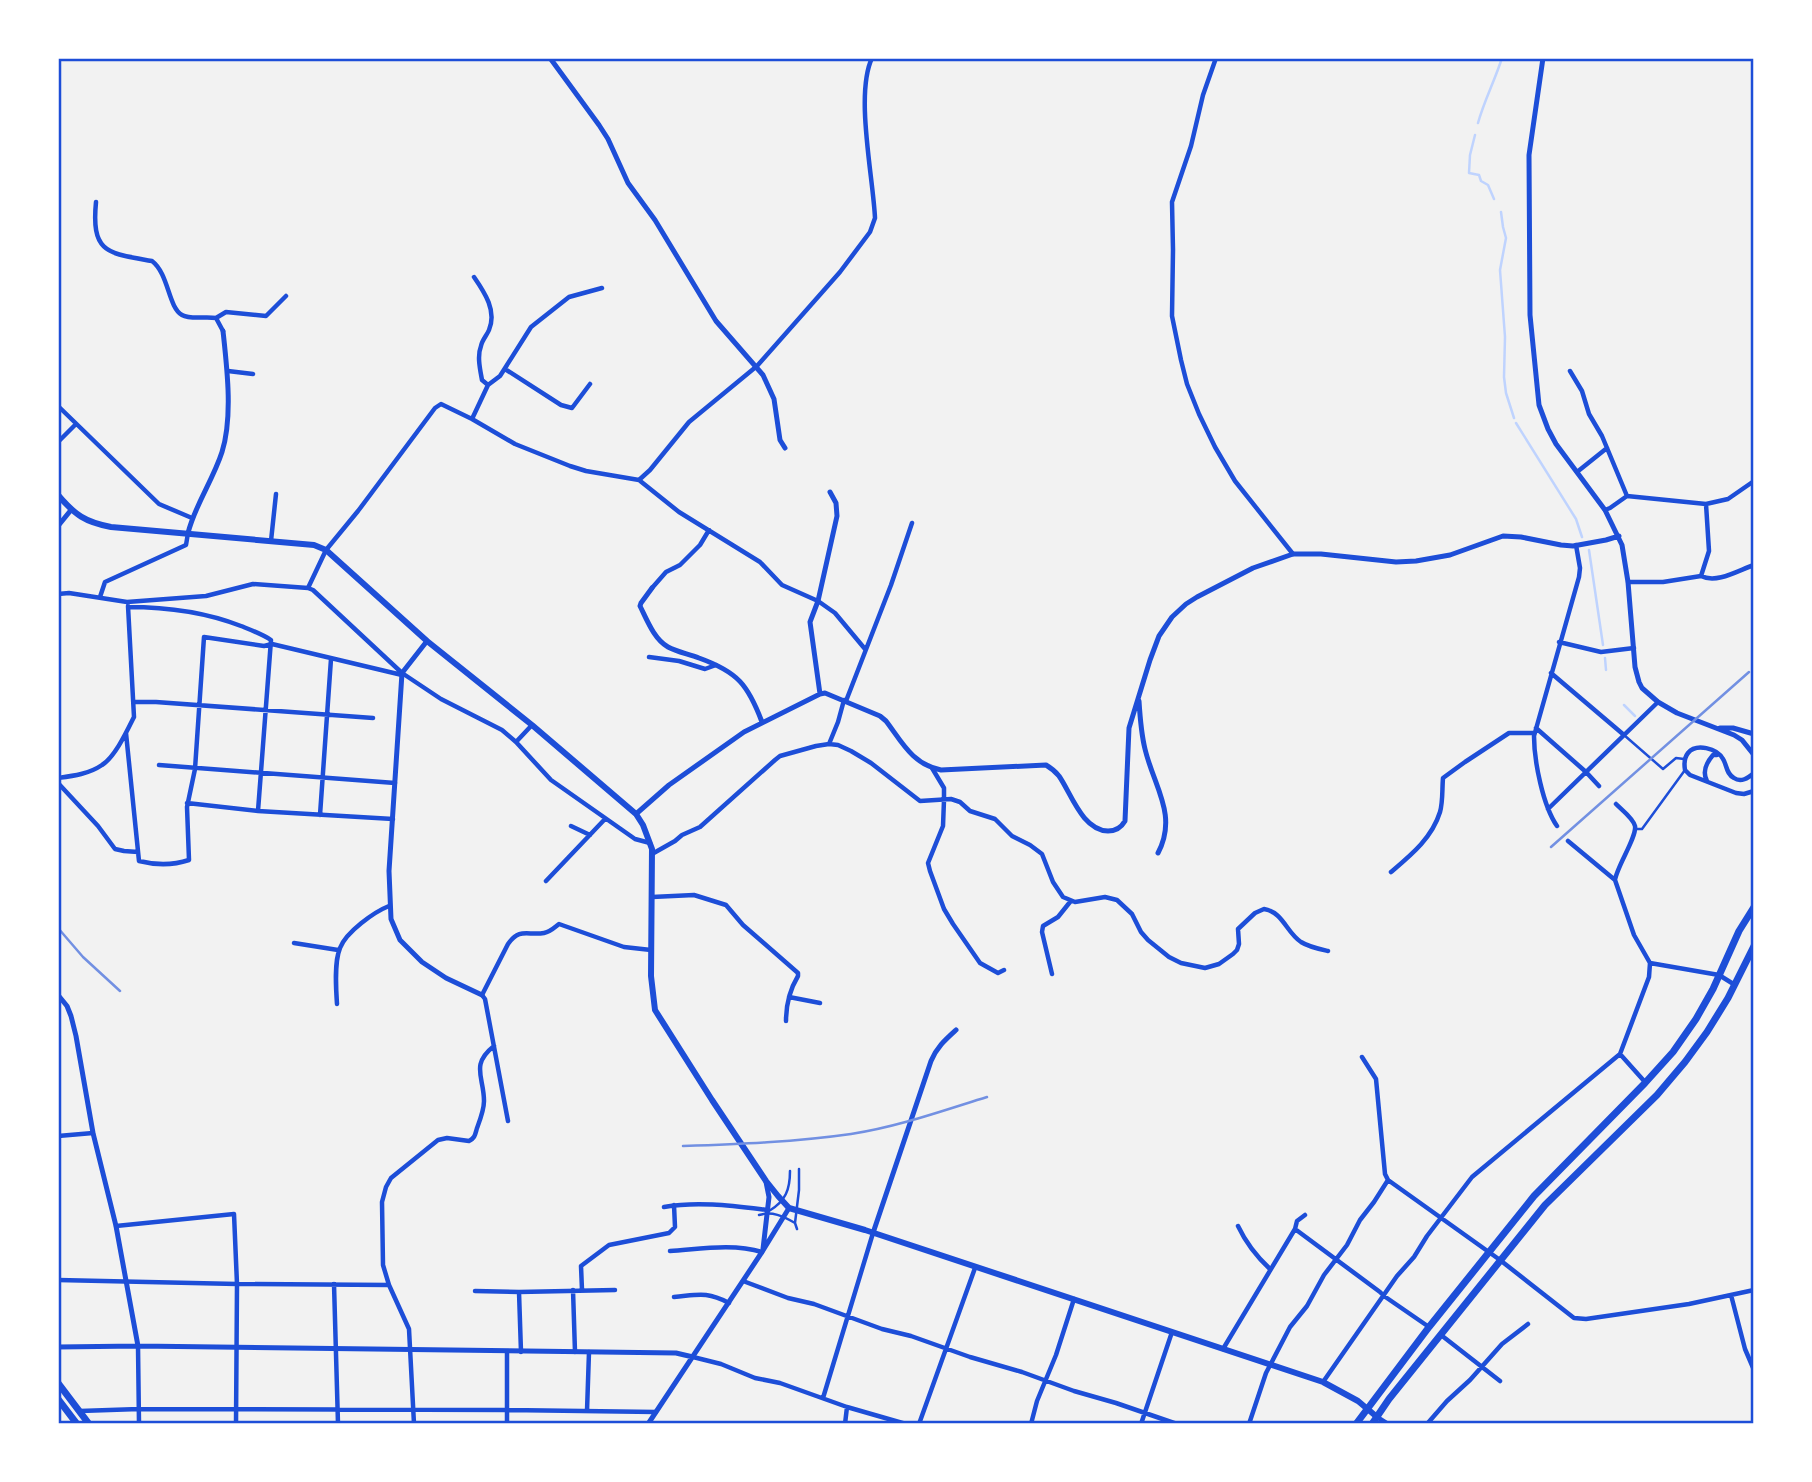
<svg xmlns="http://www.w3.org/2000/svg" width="1812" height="1482" font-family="Barlow,sans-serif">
<rect width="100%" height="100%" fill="#f2f2f2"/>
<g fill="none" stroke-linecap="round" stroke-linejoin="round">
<path stroke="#bfd3fe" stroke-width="2.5" d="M1478,123C1484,101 1495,80 1502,58
M1475,135L1470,155L1469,173L1479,175L1481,181L1488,185L1494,199
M1501,212L1503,227L1506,238L1500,270L1505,337L1504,377L1506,393L1514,418
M1516,423L1576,519L1582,537
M1589,550L1603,645
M1605,658L1606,670
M1624,705L1635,716"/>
<path stroke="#1d4ed8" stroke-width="2.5" d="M1624,735L1663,769L1676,758L1684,759
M1636,829H1642L1685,770
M769,1211C786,1201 790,1189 790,1171
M759,1215C772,1211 783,1216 795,1223
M797,1229L795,1223L799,1190V1169"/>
<path stroke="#1d4ed8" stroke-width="4.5" d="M1216,58L1203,95L1191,146L1172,202L1173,250L1172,316L1181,360L1187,384L1199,414L1215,447L1235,481L1293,554
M96,202C91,254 108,253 152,261C169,274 168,307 182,315C191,320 205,316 216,318L223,331
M474,277C485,293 497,311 489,330C487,335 482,340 481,346C477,356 480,369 482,380L488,385
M216,318L226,312L266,316L286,296
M505,369L561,405L572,408L590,384
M228,371L253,374
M1570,371L1582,391L1589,414L1602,436L1627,496
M58,406L159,504L192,518
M472,419L488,385L500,376L531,327L569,297L602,288
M58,442L76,424
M1577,472L1607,448
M639,480L650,470L689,422L757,366L840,272L870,232L875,218C873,176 855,94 872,58
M1605,510L1610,508L1627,496L1706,504L1728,499L1754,481
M271,541L276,494
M1701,576L1709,551L1706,504
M1628,582H1663L1701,576C1717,584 1739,570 1754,565
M308,588L326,550L358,511L435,408L441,404L472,419L515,444L570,466L586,471L639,480L679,512L760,562L782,585L818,601L835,613L865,649
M652,588L666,572L680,565L700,545L709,530
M58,594L69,593L127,602L206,596L253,584L308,588L313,590L402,673L441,699L502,730L516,742L551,780L635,839L650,843
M100,597L105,582L186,545L188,533
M128,607C167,607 205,612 241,626C251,630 262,634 271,640L258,811
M1559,642L1601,652L1634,648
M649,657L679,661L705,669L716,665
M1551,673L1624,735
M846,701L891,585L912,523
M135,702H156L373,718
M1536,728L1586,772L1599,786
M126,733L139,861C155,865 174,865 189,860L187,807L195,769L204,637L264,646L272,644L402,675
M516,742L532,725
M829,744L838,722L844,700
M159,765L395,783
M932,768L944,788V800L943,826L928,863L930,871L944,909L953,924L980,963L998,973L1004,970
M1754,773C1748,778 1741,783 1734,778C1726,774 1727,765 1723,759C1717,748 1696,743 1688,753C1684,758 1684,764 1685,770L1690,775L1736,793L1744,794L1754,791
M58,778C73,776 89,774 102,765C115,757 127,731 134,717L128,606
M1707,781C1702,772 1707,762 1713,755H1717
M58,783L98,826L115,849L124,851L138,852
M187,803L258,811L393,819
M1616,804C1622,810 1633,818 1635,826C1637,837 1617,866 1615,880L1634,935L1650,963L1719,975L1735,985
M1548,809L1658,702
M320,815L331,659
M571,826L590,835
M1557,826C1543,806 1534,761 1534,736L1579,577L1580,568L1576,545
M1568,841L1615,880
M652,854L675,841L682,835L700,827L775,760L780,756L816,746L829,744L838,745L851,751L871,763L920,801L951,799L960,802L970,811L995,819L1012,836L1030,845L1042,854L1053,882L1063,897L1075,902L1105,897L1117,900L1132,914L1141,932L1148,940L1169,957L1181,963L1205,968L1219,964L1233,954L1237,950L1239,944L1238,929L1255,913L1264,909C1283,912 1286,932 1301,942C1309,947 1319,949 1328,951
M1391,872C1411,855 1432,838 1440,812C1443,802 1442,789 1443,778L1465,762L1509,733H1534
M546,881L605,819
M652,897L694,895L726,905L743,925L798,973V976C789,991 786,1004 786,1021
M294,943L338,950
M1052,974L1042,932L1043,926L1058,917L1070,902
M789,997L820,1003
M337,1004C336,989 334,962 340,948C346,932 374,912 389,906
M1620,1054L1645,1082
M1362,1057L1376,1079L1385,1174L1388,1180L1500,1260L1574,1318L1586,1319L1689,1304L1754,1290
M508,1121L485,999L482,995L508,944C520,927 528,936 544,933C550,932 554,928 559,924L624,947L651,950
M58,1136L93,1133
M664,1207C698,1201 734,1206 768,1210
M116,1226L234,1214L237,1284L236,1424
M1238,1226C1246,1243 1256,1256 1270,1269
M1295,1229L1380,1292L1384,1296L1429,1327
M670,1251C700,1249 733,1243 762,1252
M58,1280L237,1284L389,1285
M743,1281L788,1298L814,1304L882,1329L911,1336L970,1357L1022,1372L1074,1391L1116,1403L1177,1424
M334,1284L338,1424
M573,1290L575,1352
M582,1290L581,1266L609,1245L669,1233L675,1227L674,1205
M475,1291L519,1292
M1731,1295L1745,1349L1754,1370
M674,1297C698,1295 706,1291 729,1303
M1441,1335L1500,1381
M138,1346L139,1424
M1223,1349L1295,1229L1297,1221L1305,1215
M507,1352V1424
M521,1352L519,1292L615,1290
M693,1357L721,1364L755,1378L780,1383L847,1407L906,1424
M1323,1382L1397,1276L1414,1257L1427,1236L1472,1177L1620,1054L1649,977L1650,963
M823,1398L873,1233
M80,1411L139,1409L507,1410L656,1412
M587,1411L589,1352
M1377,1417L1388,1424
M414,1424L409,1329L389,1285L383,1265L382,1202L386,1187L391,1178L438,1140L447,1138L469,1141C475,1138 475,1135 477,1128C480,1120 484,1110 484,1101C484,1077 470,1065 494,1046
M845,1424L847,1407
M919,1424L975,1268
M1031,1424L1037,1401L1056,1355L1074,1299
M1141,1424L1172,1332
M1249,1424L1266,1373L1290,1327L1307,1306L1324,1275L1347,1245L1360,1220L1374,1202L1388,1180
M1427,1424L1447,1401L1470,1380L1502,1344L1528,1324"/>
<path stroke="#1d4ed8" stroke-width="5" d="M550,58L599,125L608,139L628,183L655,220L716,321L763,375L774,399L780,440L785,448
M1543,58L1529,155L1530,315L1539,405L1548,429L1556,444L1605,510L1622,545L1628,582L1635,667L1639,682L1642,688L1658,702L1677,713L1734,735L1742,740L1754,755
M830,492L836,503L837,516L818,601L810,622L820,694L825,693L880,716L886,721C902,742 912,764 941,770L1046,765C1051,768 1055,771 1059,776C1071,793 1082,830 1108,831C1116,831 1121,828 1125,821L1129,728L1150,660L1159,636L1172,617L1186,604L1197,597L1253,568L1293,554H1321L1396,562L1416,561L1450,555L1503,536L1521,537L1561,545L1573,546L1606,540L1619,536
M58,526L71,510
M188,533C195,505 213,480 222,452C233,417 227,368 223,331
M652,588L641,603L640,606C647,620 654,639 668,647C677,652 689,654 699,658C738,672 748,685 762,722
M427,641L402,673L389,871L391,919L400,940L422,962L446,978L482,995
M1139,701C1140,717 1141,733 1145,749C1154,787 1178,815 1158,853
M1720,728H1733L1754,734
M636,814L669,785L744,732L820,694
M58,995L67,1006L71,1016L76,1036L93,1133L116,1226L138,1346
M873,1233L931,1061C937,1047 945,1040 956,1030
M763,1249L769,1197L766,1182
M58,1347L138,1346L676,1353L693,1357
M648,1424L762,1252L789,1208"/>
<path stroke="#1d4ed8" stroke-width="6" d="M58,495C75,515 85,522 111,527L314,545L326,550L427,641L532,725L636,814L643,825L652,849L651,976L655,1010L712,1100L766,1181L778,1196L789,1208L865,1230L1323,1382L1358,1401L1377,1417"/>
<path stroke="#1d4ed8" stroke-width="7" d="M58,1383L89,1424
M58,1399L77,1424
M1356,1424L1429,1327L1534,1196L1645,1083L1673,1052L1696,1019L1713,989L1739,931L1754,907
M1372,1424L1389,1399L1545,1205L1657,1095L1685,1062L1707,1032L1728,998L1754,946"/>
<path stroke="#7290e2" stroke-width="2.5" d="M1551,847L1749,672
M58,928L83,957L120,991
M683,1146C739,1144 795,1142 851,1134C897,1127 942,1111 987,1097"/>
</g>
<rect width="1812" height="1482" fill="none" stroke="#ffffff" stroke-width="119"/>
<rect x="60" y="60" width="1692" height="1362" fill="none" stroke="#1d4ed8" stroke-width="2.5"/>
</svg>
